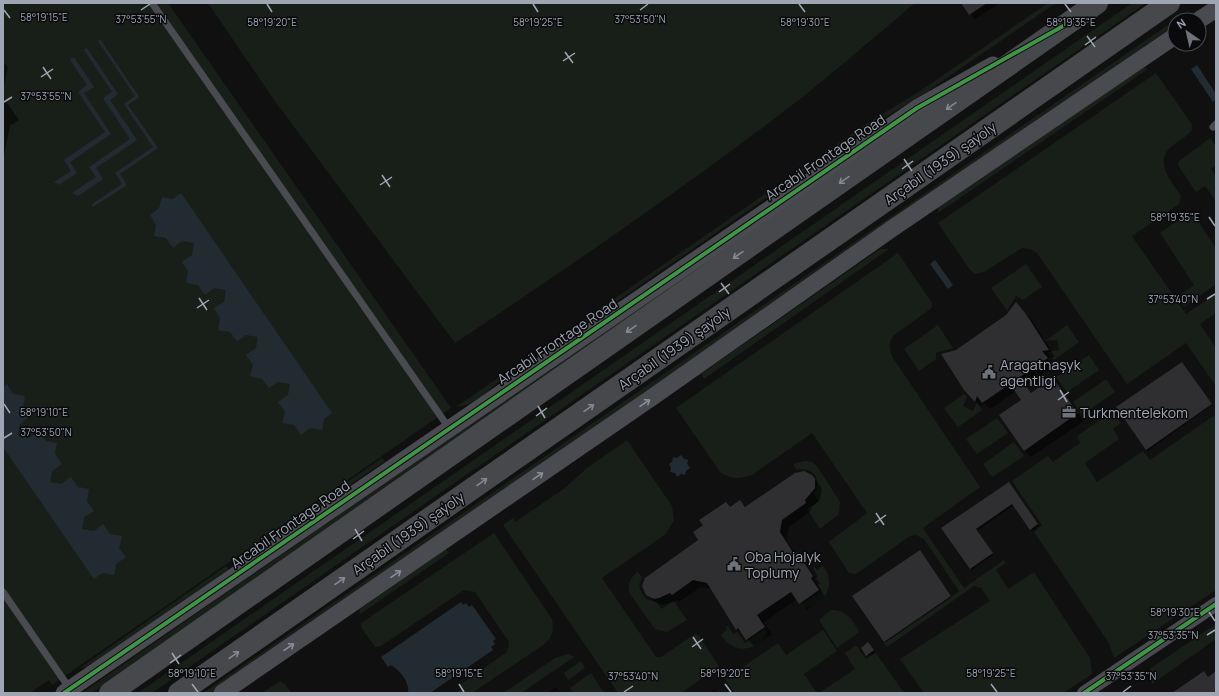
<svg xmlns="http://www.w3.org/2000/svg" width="1219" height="696" font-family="Manrope,sans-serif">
<rect width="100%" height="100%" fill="#101010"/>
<path fill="#181f19" d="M3,3H168L451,408L52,685L49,680L30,693H3Z
M208,3H915C874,37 834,73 791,106C683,189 569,267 455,343L272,97Z
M1048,3H1056L925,93L866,129L577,329L559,337L863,126L923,89Z
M1132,3H1146L152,693H138Z
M1175,20V25L210,693H203Z
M1141,67L1148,69L938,213V207Z
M1156,73L1191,123L1192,130C1187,137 1179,140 1172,146C1153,161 1171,181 1181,196L1179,204L1132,236L1186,314L1216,294V313L1200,324L1216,348V386L1186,343L1127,384L1037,253L1030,249L1022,248L984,272L975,274L970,270L938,223Z
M1210,138L1216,146V165L1211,169L1216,176V201L1205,186L1196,192L1179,167L1178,162Z
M1188,213L1193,214L1216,248V284L1184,307L1177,297L1194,285L1160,233Z
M757,225L760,230L92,693H82Z
M880,249H889L704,379L701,374Z
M898,253L932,303V307L929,310L894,335C888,343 889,349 893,358L980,487L923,528L964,588L1004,560L1005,563L996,570L1008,589L1034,572L1090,658L1092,674L1063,693H924L900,659L990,601L981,588L974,586L887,647L884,643L959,591L924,539L916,535L910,536L856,574L849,573L829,542L867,513L812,433L752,475C739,479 732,480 720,472L676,408Z
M1026,264L1042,287L1023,300L1016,296L1007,311L991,288Z
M938,325L953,348L936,353V359L919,371L904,349Z
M1067,325L1079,342L1054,360L1048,352L1059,350L1057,340L1045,341Z
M1089,355L1099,370L1067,392L1056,377Z
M511,369C496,384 478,405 456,407Z
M1106,379L1115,392L1082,415L1073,402Z
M964,394L967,397L963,406L973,411L977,403L982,410L958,427L944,408Z
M1113,411L1121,423L1113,429L1119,439L1085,463L1097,482L1143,451L1150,460L1216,414V590L1114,658L1109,643L1034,532L1042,525L1012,481L1048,456L1053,462L1080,443L1077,436Z
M997,418L1008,433L977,454L966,439Z
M627,440L672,506L674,520L666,534L602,578L656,657H661L695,634L698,635L719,666L681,693H618L503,525L513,518L515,522L565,488L587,468Z
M1014,442L1024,456L992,477L983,464Z
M382,458L385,461L278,535L275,532Z
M805,461L812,462L817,466L840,502L839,514L820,529L807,509L819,501L814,494C824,480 812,466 797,470L793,464Z
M494,533L552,619C554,630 553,635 546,643L472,693H456L463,688L461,684L507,652L509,642L475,592L464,590L381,646L375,647L362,629L361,623Z
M446,549L449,553L359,615L360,609Z
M823,565C836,584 828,602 805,608L801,604L822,591L814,579L818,577L813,568L815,567L817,570Z
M226,566L229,569L89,667L80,668Z
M638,572L642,577C637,586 640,592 646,599L657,602L661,609L674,601L687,620L667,632L655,629L630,594C627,585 630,577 638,572Z
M831,610C845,609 854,620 859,632L837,648L819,620Z
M1216,624V639L1152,684L1149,673L1151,668Z
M728,626L733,634L737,632L745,643L765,629L767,634C753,653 734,654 721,635L727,630L726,627Z
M823,630L837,651L804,674L817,693H734L725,679L778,643L786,655Z
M856,645L866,659L876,653L904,693H819L855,669L845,653Z
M568,654L574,657L521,693H503L555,658Z
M581,661L585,668L568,680L564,673Z
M591,673L604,693H573L570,688Z
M280,681L285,684L291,693H262Z"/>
<path fill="#232b32" d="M100,39L139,97L128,105L158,148L120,174L127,185L93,207L92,204L122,184L115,173L153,147L124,104L135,96L98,41Z
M87,48L118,94L110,100L137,140L96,168L103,179L78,196L72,193L96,177L89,167L130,139L103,98L112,92L84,50Z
M74,57L94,87L84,93L111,134L70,162L77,173L59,185L54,182L71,171L64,160L105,132L78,92L87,85L70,60Z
M1197,65L1216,94V99L1213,102L1191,69Z
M181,193L332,413L324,419L322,430L310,428L301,435L294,425L282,423L285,412L278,402L288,395L290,384L278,382L269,388L262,379L250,376L253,365L246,355L256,348L258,337L246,335L237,341L230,332L218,330L220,318L214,308L224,302L226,290L214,288L205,295L198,285L186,283L188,271L182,262L192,255L194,243L182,241L173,248L166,238L154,236L156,225L150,215L159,208L162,197L173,199Z
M935,260L953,285L948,289L930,264Z
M7,384L13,394L25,396L23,408L29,417L20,424L18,435L29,438L39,431L46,441L57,443L55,454L62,464L52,471L50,482L61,484L71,477L78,487L89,489L87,501L94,511L84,517L82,529L94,531L103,524L110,534L122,536L119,548L126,557L116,564L114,575L102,573L94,579L3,447V387Z
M681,455L684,459L688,460L687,464L690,468L686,471L685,475L681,474L677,477L675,473L670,472L671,468L669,464L672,462L673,457L677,458Z
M461,602L463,605L466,603L469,607L472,605L496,639L493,641L495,644L491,647L493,650L430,693H408C410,682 400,671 391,665L388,667L381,657Z"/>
<path fill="#0007" d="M962,3H1000L975,19Z
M3,62L8,67L3,92Z
M3,97L19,120L10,126L3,161Z
M1023,310L1033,322L1055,357L1048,358L1054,366L1026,385L1032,394L1053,379L1060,386L1084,421L1031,457L1024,450L1023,400L1016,391L990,409L984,403L982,407L975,401L957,351Z
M1184,365L1212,405L1148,451L1146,449Z
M808,473L821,487L822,491L820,499L811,508L812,510L789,527L786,540L796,554L804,560L820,584L817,585L825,597L807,610L797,599L764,622L772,634L754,646L737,629L721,606L722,604L712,589L701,587L679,602L678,600L662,605L654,602L647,594L644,582L649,575L699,540L730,508L740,501L747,508Z
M1010,484L1039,526L1032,531L1014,505L977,531L993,555L972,570L942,528Z
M921,552L952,597L886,642L885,641Z
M870,645L875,652L868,656L867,655Z
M556,687L562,693H547Z
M715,689L718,693H709Z"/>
<path fill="#2f2f31" d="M961,3H987L969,15Z
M1016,302L1026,314L1049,350L1042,351L1048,358L1020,377L1031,393L1053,378L1078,413L1024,451L999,415L1021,400L1010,384L982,403L977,396L975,402L964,390L941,354L956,350L1006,315Z
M1182,362L1212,404L1146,450L1116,407Z
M804,471L812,475L815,479V488L805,500L806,503L782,520L780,532L794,554L797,552L813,576L811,578L819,590L799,604L791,592L757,615L765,627L746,640L738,628L736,630L707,583L693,580L672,595L670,593L659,598L654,599L646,595L642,586L645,578L698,540L693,532L703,525L699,520L726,502L730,507L740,500L745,507L795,473Z
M1009,482L1038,524L1030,530L1012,504L976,529L993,553L970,569L941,528Z
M920,550L951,596L884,642L852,596Z
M868,642L874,650L866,656L861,648Z
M1204,671L1208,677L1216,671V693H1172Z"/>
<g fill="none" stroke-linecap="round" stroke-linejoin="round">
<path stroke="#4a4b50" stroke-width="7" d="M152,3L449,428
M1213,127L1216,124
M3,592L70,689"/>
<path stroke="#4a4b50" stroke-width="14" d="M1084,693L1216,604"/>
<path stroke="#4a4b50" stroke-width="17" d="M1199,20L1216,9
M64,693L917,108L993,65
M222,693L654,396L890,230L1175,36"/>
<path stroke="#46484b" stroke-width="22" d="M110,693L1097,3
M179,693L1169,3"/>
<g stroke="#0a0a0c" stroke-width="6">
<path id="cycleway" d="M64,693L917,108L1072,21
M1084,693L1216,604"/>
</g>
<use href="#cycleway" stroke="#419447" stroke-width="4"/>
</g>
<defs><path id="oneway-shaft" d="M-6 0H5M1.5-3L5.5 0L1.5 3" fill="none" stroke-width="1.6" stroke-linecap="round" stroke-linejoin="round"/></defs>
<g stroke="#848a94">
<use href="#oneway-shaft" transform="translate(951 106) rotate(145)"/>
<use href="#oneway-shaft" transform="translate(844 180) rotate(145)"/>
<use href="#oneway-shaft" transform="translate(738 255) rotate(145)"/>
<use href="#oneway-shaft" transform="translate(631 329) rotate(145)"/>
<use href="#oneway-shaft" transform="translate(589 408) rotate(-35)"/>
<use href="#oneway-shaft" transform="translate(482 482) rotate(-35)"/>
<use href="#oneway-shaft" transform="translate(340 581) rotate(-35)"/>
<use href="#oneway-shaft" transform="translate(234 655) rotate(-35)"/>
</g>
<g stroke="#8a8f9a">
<use href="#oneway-shaft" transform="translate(645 403) rotate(-34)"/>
<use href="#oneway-shaft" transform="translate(538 476) rotate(-34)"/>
<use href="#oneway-shaft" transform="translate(396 574) rotate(-34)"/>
<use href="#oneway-shaft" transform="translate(289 647) rotate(-34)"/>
</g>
<path fill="none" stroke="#9fa6b3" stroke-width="1.5" d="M267,4L272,12M533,4L538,12M799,4L805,12M1065,4L1071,12M4,10L10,18M141,10L150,4M640,10L648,4M1087,36L1095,47M1085,45L1096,37M565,52L573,63M563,61L575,53M43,67L51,79M41,77L53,69M4,102L12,97M904,159L912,171M902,169L913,161M382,175L390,187M380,185L392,177M1209,217L1215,226M721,283L729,294M719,292L730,284M199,298L207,310M1207,299L1215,294M197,308L209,300M1060,390L1067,402M1058,400L1069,392M4,404L10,413M538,406L545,418M536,416L547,408M4,438L12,433M876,513L884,525M875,523L886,515M355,529L362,541M353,539L364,531M1209,612L1215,621M1207,635L1215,630M693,637L701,649M692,647L703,639M172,653L179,664M170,663L181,655M192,684L198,692M459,684L464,692M725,684L731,692M991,684L997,692M624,692L633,686M1123,692L1131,686"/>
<defs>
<g id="civic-bare" transform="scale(1.08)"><path d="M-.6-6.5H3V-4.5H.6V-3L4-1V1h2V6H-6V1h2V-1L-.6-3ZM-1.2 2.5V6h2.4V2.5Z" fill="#6d727a" stroke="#0a0a0c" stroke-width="2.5" paint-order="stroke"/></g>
<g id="office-bare" transform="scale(1.08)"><path d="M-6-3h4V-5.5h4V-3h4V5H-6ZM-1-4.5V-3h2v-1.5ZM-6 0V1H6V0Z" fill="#6d727a" stroke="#0a0a0c" stroke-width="2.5" paint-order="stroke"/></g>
</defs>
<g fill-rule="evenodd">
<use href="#civic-bare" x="989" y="372"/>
<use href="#office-bare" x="1069" y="412"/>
<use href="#civic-bare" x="734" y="564"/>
</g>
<g text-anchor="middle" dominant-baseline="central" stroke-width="3" stroke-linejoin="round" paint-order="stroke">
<g font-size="14" fill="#9fa6b3" stroke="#0a0a0c">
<text transform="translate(825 157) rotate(-34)">Arcabil Frontage Road</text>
<text transform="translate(940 163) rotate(-35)">Arçabil (1939) şaýoly</text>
<text transform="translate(557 341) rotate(-34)">Arcabil Frontage Road</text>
<text transform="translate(674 348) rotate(-35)">Arçabil (1939) şaýoly</text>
<text transform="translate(290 524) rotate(-35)">Arcabil Frontage Road</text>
<text transform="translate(408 533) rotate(-35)">Arçabil (1939) şaýoly</text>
</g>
<g font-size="14" fill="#9fa6b3" stroke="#0a0a0c" text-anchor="start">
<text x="1000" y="364">Aragatnaşyk<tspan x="1000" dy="16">agentligi</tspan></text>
<text x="1080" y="412">Turkmentelekom</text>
<text x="745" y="556">Oba Hojalyk<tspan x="745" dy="16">Toplumy</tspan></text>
</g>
</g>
<g font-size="10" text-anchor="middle" fill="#9fa6b3" stroke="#0a0a0c" stroke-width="3" stroke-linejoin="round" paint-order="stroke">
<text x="44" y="21">58°19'15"E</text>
<text x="141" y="23">37°53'55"N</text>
<text x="640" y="23">37°53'50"N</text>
<text x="272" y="26">58°19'20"E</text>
<text x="538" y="26">58°19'25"E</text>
<text x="805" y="26">58°19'30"E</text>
<text x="1071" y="26">58°19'35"E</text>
<text x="46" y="100">37°53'55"N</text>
<text x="1175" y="221">58°19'35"E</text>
<text x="1173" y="303">37°53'40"N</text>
<text x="44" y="416">58°19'10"E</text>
<text x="46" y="436">37°53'50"N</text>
<text x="1175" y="616">58°19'30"E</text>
<text x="1173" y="639">37°53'35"N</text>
<text x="192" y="677">58°19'10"E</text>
<text x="459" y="677">58°19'15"E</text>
<text x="725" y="677">58°19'20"E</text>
<text x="991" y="677">58°19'25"E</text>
<text x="633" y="680">37°53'40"N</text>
<text x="1131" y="680">37°53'35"N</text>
</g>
<rect width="1219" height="696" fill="none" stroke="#9fa6b3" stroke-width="8"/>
<g transform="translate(1187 32) rotate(326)"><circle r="19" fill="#0a0a0c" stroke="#46484f"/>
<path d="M0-3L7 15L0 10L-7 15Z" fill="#6d727a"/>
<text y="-6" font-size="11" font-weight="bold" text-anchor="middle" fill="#9fa6b3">N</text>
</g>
</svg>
